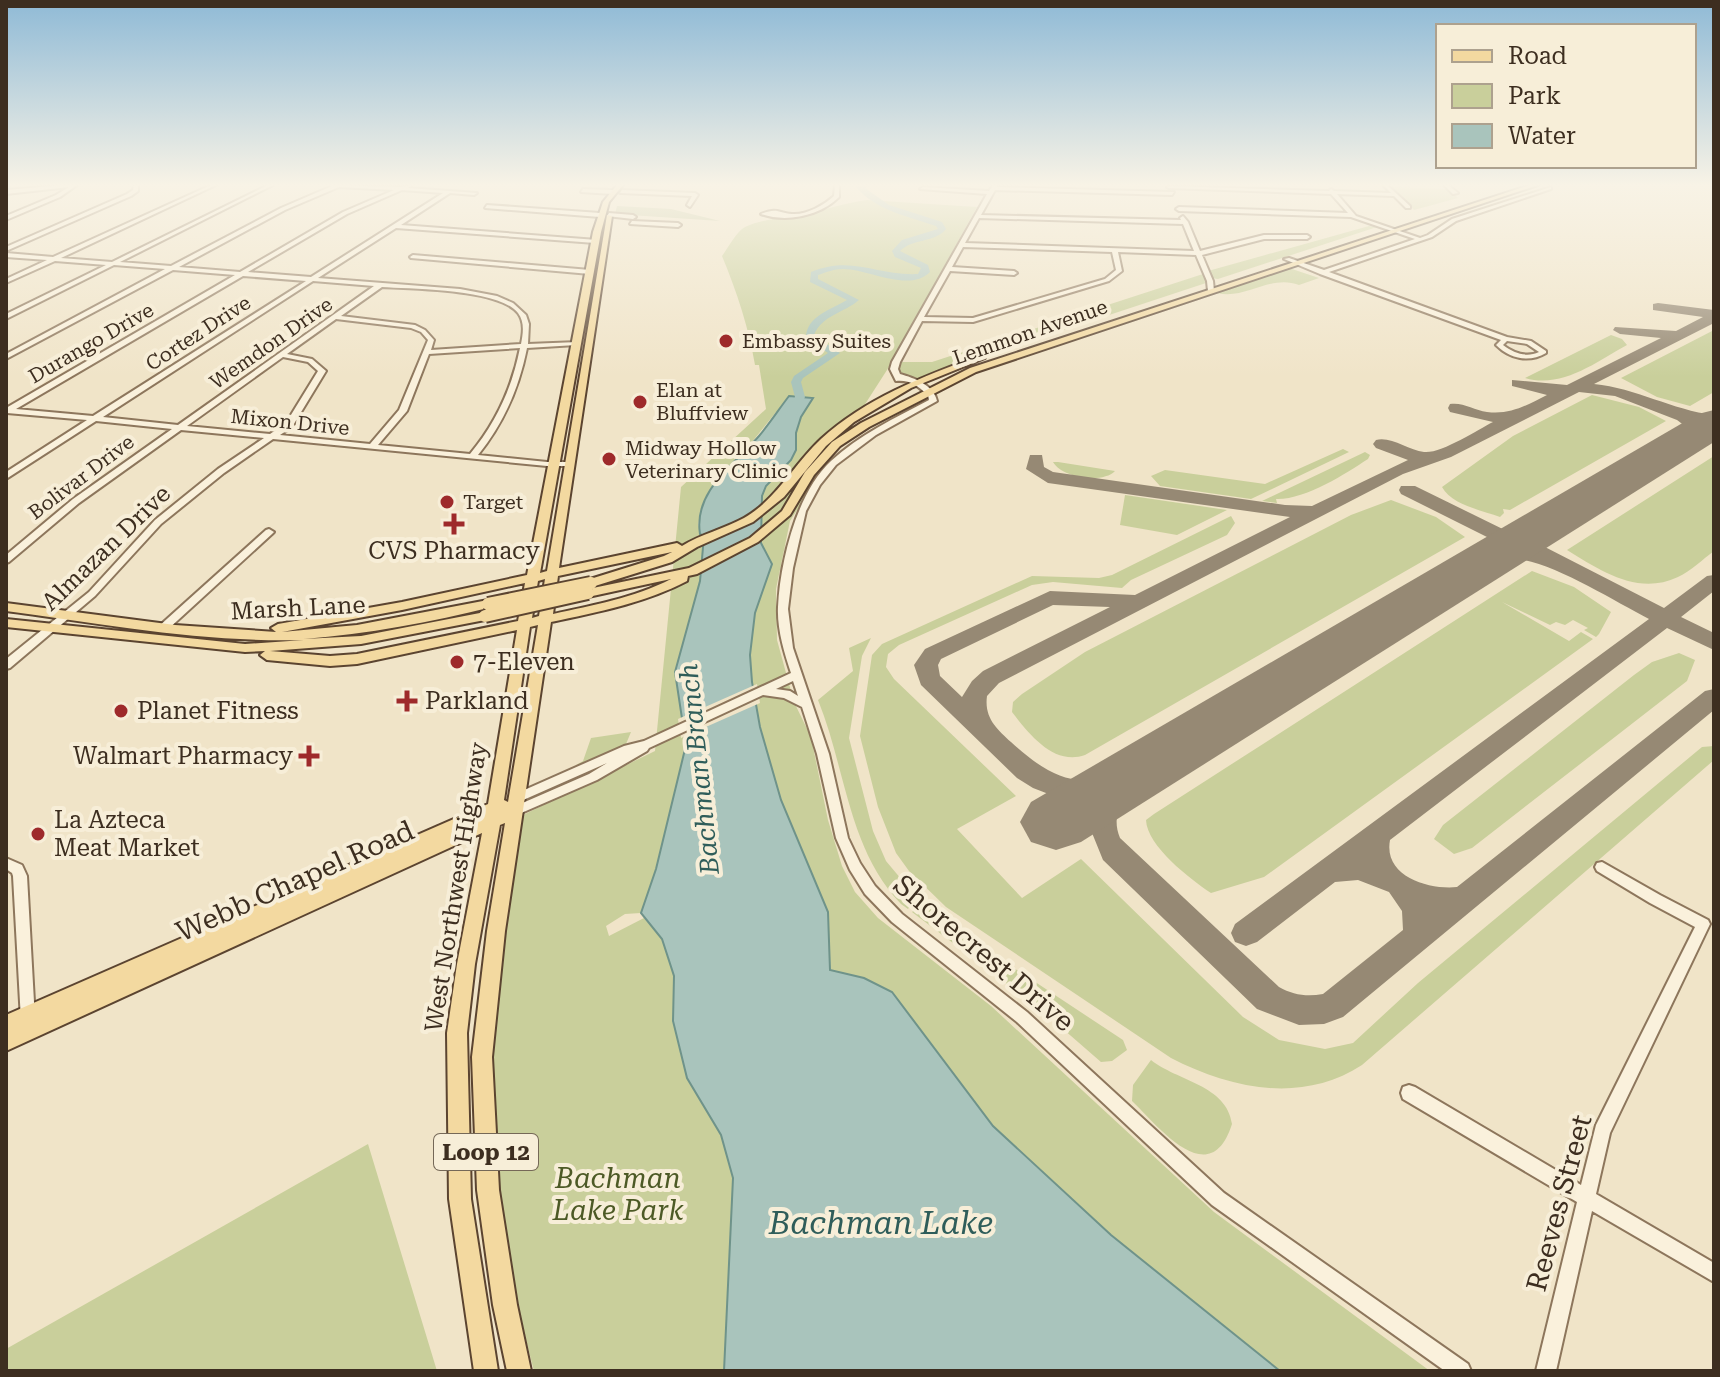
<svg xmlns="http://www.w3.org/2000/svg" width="1720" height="1377" font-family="'Roboto Serif',serif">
<rect width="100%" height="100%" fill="#f0e4c8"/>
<path fill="#c9cf9b" d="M1392,187L1449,189L1458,198L1414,210Z
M867,200L977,207L887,370L790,521L776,589L777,640L794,702L811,737L828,820L842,866L855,892L878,918L991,1006L1214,1212L1430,1371H1280L1111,1235L993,1126L892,992L864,978L830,970L828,912L781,800L760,727L752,682L750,655L755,613L772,564L761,543L762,496L766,486L791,460L796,450V433L801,417L813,398L776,412L703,503L698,525L704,535L700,581L675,672L686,745L656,869L641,913L625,914L606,926L609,936L644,918L662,939L674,976L673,1021L687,1078L721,1135L733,1178L724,1371H534C506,1266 485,1130 494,1021C500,952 512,883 523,815L655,751L681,487L766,409L759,365H755C749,329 737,292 722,256C728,248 736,232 745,227C765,218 786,218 806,214C827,209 845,203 867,200Z
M1369,226L1377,227L1218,279L1211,278L1208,271Z
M1289,268L1319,278L1299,285C1270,274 1246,300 1217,293Z
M1203,274L1206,283L918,378H910L898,371V365L902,362H932Z
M1714,330V392L1690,406L1657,397L1621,378Z
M1611,335L1622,339L1627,345C1596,362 1562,389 1525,378Z
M1592,395L1639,407L1666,421L1510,510L1503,509L1504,513L1500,517C1481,510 1452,505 1442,487L1513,436Z
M1343,449L1349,452L1251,499L1160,486L1151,476L1165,470L1265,484Z
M1365,452L1370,455L1368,459C1345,474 1305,500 1276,499L1277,503L1262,501Z
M1714,456V551C1703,559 1691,571 1678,577C1638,596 1601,571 1567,550Z
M1053,462H1058L1115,471C1103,484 1062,478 1053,462Z
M1125,495L1227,510L1177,535L1120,525Z
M1391,500L1436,517L1465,537L1085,755C1054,766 1029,734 1012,712L1013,702L1022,694L1085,652L1351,515Z
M1231,516L1235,523L1227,535L1131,580L1122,588L1053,582L1032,585L899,645L888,654L886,667L894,679L1016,796L957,829L1022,898L1081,859L1243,1017L1279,1040L1325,1049L1353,1043L1418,983L1702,747L1714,746V760L1362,1065C1302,1104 1231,1089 1171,1058L946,907L909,871L896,853L878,807L860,736L872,655L882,644L1032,576L1099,578L1112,575Z
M1532,571L1574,587L1611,612L1599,634L1596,637L1584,630L1588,628L1573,620L1565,625L1556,622L1550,625L1502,602L1569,641L1581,632L1593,639L1264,877L1211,893C1190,879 1147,846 1146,820L1154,814Z
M871,638L862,656L849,738L873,831L886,861L912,892L964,935L1123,1040L1127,1050L1112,1061L1101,1062L1040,1009L912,912L918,907L913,902L908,909L901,904C848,849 846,769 818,700L853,671L849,648Z
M1679,653L1695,660L1687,681L1472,848L1454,854L1434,839L1443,825L1634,675L1652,662Z
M631,732L626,744L585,764L576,765L583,761L591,738Z
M1151,1060C1177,1081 1227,1085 1232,1124C1210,1193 1159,1127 1132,1101L1133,1085Z
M368,1144L437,1371H6V1349Z"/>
<path fill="#bfc49a" d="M617,206L671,209L720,221L615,214Z"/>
<path fill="#a9c4bc" stroke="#6f938a" stroke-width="2" d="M789,396L813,398L801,417L796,433V450L791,460L766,486L762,496L761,543L772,564L755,613L750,655L752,682L760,727L781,800L828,912L830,970L864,978L892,992L993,1126L1111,1235L1280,1371H724L733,1178L721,1135L687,1078L673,1021L674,976L662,939L641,913L656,869L686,745L675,672L700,581L704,536L700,534C693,491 735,464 759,436C770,423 779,409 789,396Z"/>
<path fill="#f0e4c8" d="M757,684L760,703L681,738L678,719Z"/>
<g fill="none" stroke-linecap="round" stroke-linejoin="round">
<path fill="#a9c4bc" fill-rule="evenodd" d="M861,185H871L865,188L889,205L942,222L946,229C935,243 913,238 900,251L928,265L930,272C909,293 869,269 843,269C834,269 827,272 818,275V279L859,300C844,313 822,315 814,335L840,353L803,378L801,382L805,397L795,418H787L785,416L795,397L791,382L794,376L828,353L806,338C806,316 831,310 847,300L810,282L811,272C853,255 876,276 918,274L921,268L895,257L892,251L902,240L938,229L936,226C907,216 877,211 856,187Z"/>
<path fill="#968974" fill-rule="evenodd" d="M1658,303L1714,310V323L1594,384C1636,388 1672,410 1714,415V425L1704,424L1709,429C1703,437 1692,444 1683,446L1674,441L1689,429L1677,420L1615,396L1579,392L1451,457L1403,474L999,683L987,696C984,718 997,729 1011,742C1080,806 1105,778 1173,736L1182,734L1191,736L1195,743L1191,750C1160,769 1102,794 1120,838L1279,987C1293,995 1307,997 1323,994L1403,930L1402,911L1389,892L1358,880L1335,882L1257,942L1246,946L1235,942L1231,933L1235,924L1649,619C1614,601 1556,564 1518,559C1502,558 1490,576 1472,571L1469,567L1472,563L1507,547L1401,494L1399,490L1401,486H1415L1521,538L1551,515H1565L1568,519L1541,541L1543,546L1664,608L1707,576L1714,575V591L1681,617L1714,633V650L1667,628L1390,840C1383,877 1430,890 1457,887L1705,691L1714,689V710L1343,1017L1324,1024L1299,1025L1257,1009L1103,860L1088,823L1094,800L1059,798L1033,788L1017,778L921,685L914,665L925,649L1050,591L1135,595L1290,517L1048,483L1026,469L1030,455H1042L1044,467L1053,472L1285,505L1312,506L1408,460L1376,448L1373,444L1376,440C1391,436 1408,450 1424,452C1441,454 1477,430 1493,422L1450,412L1448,408L1450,404C1463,402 1474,410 1487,412C1511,415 1527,405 1547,395L1512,386V380L1567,385L1661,338L1620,334L1613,330L1615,327L1676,331L1703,317L1653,310V304ZM1053,605L1110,607L983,671L972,681L962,697L940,676L938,665L941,659Z"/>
<path fill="#968974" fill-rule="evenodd" d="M1714,410V442L1081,842L1056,850L1031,842L1020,822L1031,802L1698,414Z"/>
<g stroke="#8d765c" stroke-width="4">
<path id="minor" d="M63,185H77L60,197L6,220V216L56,195L69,187L6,194V190Z
M134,185H138V191L131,196L6,251V247L127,194L133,190Z
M211,185H216L61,258L112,262L268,185H273L120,262L171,266L281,208L332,186L331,185L400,187L412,185L408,188L477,193L474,195L450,193L401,225L597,240L595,243L396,228L318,278L460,289L497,296L513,303L526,315L529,324L528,344L578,342V344L576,345L527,348C519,388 504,423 478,455L547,462H570L574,464L570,466H547L273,439L224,473L161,524L95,596L10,668L6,669V659L89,592L155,520L218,469L264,438L181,430L79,503L9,562L6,563V555L73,499L172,429L96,421L6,479V472L87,420L7,413L6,408L235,275L173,270L6,359V354L165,269L114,265L6,319V314L106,265L55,261L6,283V279L47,260L6,257V253L53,257ZM339,187L394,190L343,212L240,272L179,267L285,210ZM402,190L443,193L311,277L248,272L347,214ZM243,276L306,281L93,416L16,409ZM313,281L374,286L178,425L103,417ZM382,287C412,289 499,289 518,313C525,322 523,334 521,344L431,350L434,340L425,330L415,325L341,316ZM336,319L411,328L421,332L428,340L399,410L370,444L280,435L292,427L326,371L312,359L287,354ZM520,348C512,388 496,423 470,454L378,445L407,411L429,354ZM283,357L308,362L318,371L286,423L270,434L187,426Z
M835,185H839V197C820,216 786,223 761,214C777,207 779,213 792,214C807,215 824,205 834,196Z
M993,185H997V187L1174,192L1172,195L995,190L981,215L1181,220L1180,218L1183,216L1188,222L1200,251L1264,235H1307L1310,237L1307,239H1264L1202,255L1213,281L1214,291L1211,293L1208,291L1207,281L1196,255L1118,252L1122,271L1109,281L973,322L922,321L900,362L898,369L900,374C914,378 934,385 937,401L876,435L836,465L820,485L806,511L793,568L788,609L793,648L829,754L848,838L860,863L875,886L902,914L1027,1012L1224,1193L1468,1364L1471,1371H1445L1212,1205L1017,1022L892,922L865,894L850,870L836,838L817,754L802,707L784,698L763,695L649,748L647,751L597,780L519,814L515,816L511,814L509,811L511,808L589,774L607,763L521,801L517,803L513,801L511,798L513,795L624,746L644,741L791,673C784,652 777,629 778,607C780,562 797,492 831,461C859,435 895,418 929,400L928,395C916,385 911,380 896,381L890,369L892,362L987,194L920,189L923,187L989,191ZM979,218L1183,224L1194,251L965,243ZM963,247L1112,252L1116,270L1105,279L973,318L924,317L950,271L1014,275L1017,273L1014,271L952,267ZM793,681L798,696L790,691L776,689Z
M1383,185H1387L1410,206V208H1406L1394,196L1337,194L1356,216L1420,238L1428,235L1452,219L1551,187V189L1456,221L1432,237L1329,272L1507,337L1531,341L1546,351V353C1529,363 1510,359 1496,345L1501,340L1320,274L1284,259L1289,258L1324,270L1415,239L1351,217L1179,211L1176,209L1179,207L1348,213L1331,194L1169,188L1167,187L1169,186L1329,191L1331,189L1334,191L1391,193ZM1507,341L1527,344L1539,352C1526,358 1514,353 1503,345Z
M1444,185H1448L1458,193L1453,194Z
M583,189L613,190L616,192L613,194L581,192Z
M622,190L695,193L698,195L690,207L687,205L692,196L620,193Z
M487,205L600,213L603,215L600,217L485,208Z
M609,213L633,215L636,217L633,219L607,216Z
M632,221L678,223L681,225L678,227L630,224Z
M413,255L590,270L593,272L590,274L411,258L410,257Z
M269,529L274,532L272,534L166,631H158L157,629L158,627L266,530Z
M6,858L22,865L27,876L35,1020L33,1025L28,1027L23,1025L21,1020L13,876L12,873L6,869Z
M1602,862L1660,895L1708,920L1710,924L1610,1133L1596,1194L1714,1263V1282L1592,1211L1556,1371H1536L1577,1202L1403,1099L1401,1093L1403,1087L1409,1085L1415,1087L1581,1185L1596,1125L1695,927L1650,903L1597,871L1595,867L1597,863Z"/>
</g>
<g stroke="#5b4430" stroke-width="4">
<path id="major" d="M617,185H623L609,202L601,232L540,573L547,571L607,215L612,216L559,568L677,543L682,546C701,534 724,529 744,518C777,499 794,464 821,439C866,398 922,377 978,356L985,358L911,388L854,422L826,446L784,497L753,522L697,547L672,562L595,586L591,587L585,583L587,580L664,556L672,552L558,576L553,614C593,605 634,598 671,579L588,597L582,593L588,589L689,568L750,538L782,511L805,472L832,442L861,423L970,368L1530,185H1538L976,372L869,427L840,446L814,475L790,515L758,542L697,574L688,576L687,581C645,603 598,612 551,622L505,931L492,1057L499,1190L517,1305L531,1371H507L493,1305L477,1190L472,1057L487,931L505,823L500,825L475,964L467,1033L471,1199L498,1371H474L449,1199L447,1033L457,964L482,833L6,1051V1015L488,804L517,630L357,664L330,666L267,660L260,655L265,651L245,652L6,627V619L245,644L304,640C204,643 105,624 6,611V603L175,625L276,632L271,628L278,624L402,602L527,575L593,232L603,202ZM545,579L539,616L532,618L538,581ZM525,583L518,621L357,654L330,656L270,651L361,644L485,620L490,619L491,616L490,613L485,612L361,636L304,639C368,634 431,622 492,607L494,604L492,601L488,600L357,625L282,632L402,610ZM538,625L508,802L504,800L530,627Z"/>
</g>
<use href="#minor" fill="#faf1dc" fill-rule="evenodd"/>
<use href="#major" fill="#f3d9a0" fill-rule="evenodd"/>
<g stroke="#5b4430" stroke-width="16" stroke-linecap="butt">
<path id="major-bridge" d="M488,604L591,583
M485,616L588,593"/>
</g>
<use href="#major-bridge" stroke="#f3d9a0" stroke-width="12"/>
</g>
<linearGradient id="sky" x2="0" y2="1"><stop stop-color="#8fbad6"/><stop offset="0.49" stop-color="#f8f3e6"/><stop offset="1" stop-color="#f8f3e6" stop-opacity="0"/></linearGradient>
<rect width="1720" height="377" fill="url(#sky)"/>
<g fill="#9e2a2b" stroke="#f7eed8" stroke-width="3">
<circle cx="726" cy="341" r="8"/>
<circle cx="640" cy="402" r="8"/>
<circle cx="609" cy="459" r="8"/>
<circle cx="447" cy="502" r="8"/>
<path d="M450 512h8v8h8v8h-8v8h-8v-8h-8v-8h8z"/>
<circle cx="457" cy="662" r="8"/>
<path d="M403 689h8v8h8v8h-8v8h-8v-8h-8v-8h8z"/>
<circle cx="121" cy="711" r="8"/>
<path d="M305 744h8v8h8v8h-8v8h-8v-8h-8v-8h8z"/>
<circle cx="38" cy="834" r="8"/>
</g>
<g text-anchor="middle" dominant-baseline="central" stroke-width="8" stroke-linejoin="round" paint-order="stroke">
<g font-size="20" fill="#3d2e20" stroke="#f7eed8">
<text transform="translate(1030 332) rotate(-19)">Lemmon Avenue</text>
<text transform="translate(198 333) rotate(-33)">Cortez Drive</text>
<text transform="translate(91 343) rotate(-30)">Durango Drive</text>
<text transform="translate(271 343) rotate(-35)">Wemdon Drive</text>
<text transform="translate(290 422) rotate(6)">Mixon Drive</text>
<text transform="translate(81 477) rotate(-37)">Bolivar Drive</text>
</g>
<g font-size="20" fill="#3d2e20" stroke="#f7eed8" text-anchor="start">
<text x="742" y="341">Embassy Suites</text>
<text x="656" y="390">Elan at<tspan x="656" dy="23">Bluffview</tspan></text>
<text x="625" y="448">Midway Hollow<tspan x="625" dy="23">Veterinary Clinic</tspan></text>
<text x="463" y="502">Target</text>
</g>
<rect fill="#f7eed8" stroke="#756857" stroke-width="2" x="434" y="1134" width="104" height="36" rx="6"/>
<g font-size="22" font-weight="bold" fill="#3d2e20">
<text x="486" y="1152">Loop 12</text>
</g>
<g font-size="24" fill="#3d2e20" stroke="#f7eed8">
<text transform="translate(106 548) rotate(-44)">Almazan Drive</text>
<text transform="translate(298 608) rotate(-3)">Marsh Lane</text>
<text transform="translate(456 887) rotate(-81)">West Northwest Highway</text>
</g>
<g font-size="24" fill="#3d2e20" stroke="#f7eed8" text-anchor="start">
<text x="454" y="551" text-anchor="middle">CVS Pharmacy</text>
<text x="473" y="662">7-Eleven</text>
<text x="425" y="701">Parkland</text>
<text x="137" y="711">Planet Fitness</text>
<text x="293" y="756" text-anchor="end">Walmart Pharmacy</text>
<text x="54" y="820">La Azteca<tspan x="54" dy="28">Meat Market</tspan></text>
</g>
<g font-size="26" font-style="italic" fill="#2f5d5a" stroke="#f7eed8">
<text transform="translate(699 769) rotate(-96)">Bachman Branch</text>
</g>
<g font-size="28" fill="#3d2e20" stroke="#f7eed8">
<text transform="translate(295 881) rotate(-24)">Webb Chapel Road</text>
<text transform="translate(984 953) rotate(40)">Shorecrest Drive</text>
<text transform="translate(1559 1203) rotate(-75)">Reeves Street</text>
</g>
<g font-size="28" font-style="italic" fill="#4d5a26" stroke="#f7eed8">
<text x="618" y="1178">Bachman<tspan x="618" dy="32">Lake Park</tspan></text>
</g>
<g font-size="32" font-style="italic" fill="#2f5d5a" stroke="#f7eed8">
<text x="881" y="1223">Bachman Lake</text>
</g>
</g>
<rect width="1720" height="1377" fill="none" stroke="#3d2e20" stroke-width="16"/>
<rect x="1436" y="24" width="260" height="144" fill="#f7eed8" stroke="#ada18e" stroke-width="2"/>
<rect x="1452" y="50" width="40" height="12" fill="#f3d9a0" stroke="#ada18e" stroke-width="2"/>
<text x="1508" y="64" font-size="24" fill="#3d2e20">Road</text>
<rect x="1452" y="84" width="40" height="24" fill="#c9cf9b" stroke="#ada18e" stroke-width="2"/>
<text x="1508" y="104" font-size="24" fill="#3d2e20">Park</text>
<rect x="1452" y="124" width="40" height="24" fill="#a9c4bc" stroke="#ada18e" stroke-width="2"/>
<text x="1508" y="144" font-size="24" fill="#3d2e20">Water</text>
</svg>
